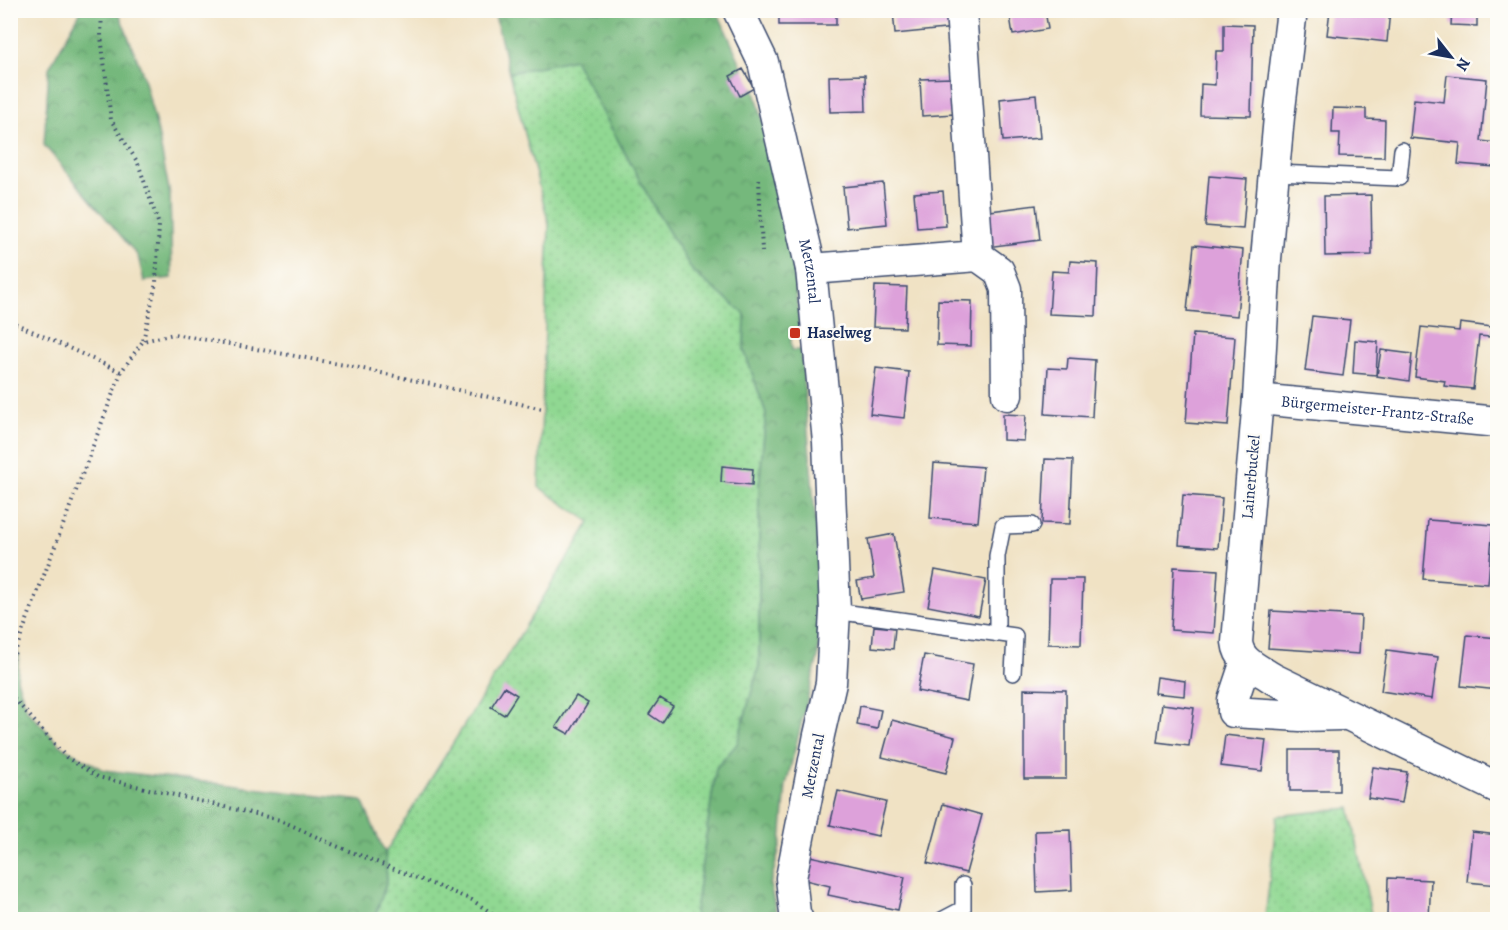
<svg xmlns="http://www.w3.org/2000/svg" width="1508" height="930" font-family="Alegreya,serif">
<defs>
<pattern id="grass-dots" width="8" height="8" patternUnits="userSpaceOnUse" patternTransform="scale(1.5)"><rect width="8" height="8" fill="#90d892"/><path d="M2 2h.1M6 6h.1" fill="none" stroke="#7cba80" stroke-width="1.8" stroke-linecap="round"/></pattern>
<pattern id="forest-crowns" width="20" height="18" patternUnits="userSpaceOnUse" patternTransform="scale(1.5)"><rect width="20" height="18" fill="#74b87c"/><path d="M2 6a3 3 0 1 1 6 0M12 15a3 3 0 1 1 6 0" fill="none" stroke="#5e9669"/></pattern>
</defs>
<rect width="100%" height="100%" fill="#fdfcf7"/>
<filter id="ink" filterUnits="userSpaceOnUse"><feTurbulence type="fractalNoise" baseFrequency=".0167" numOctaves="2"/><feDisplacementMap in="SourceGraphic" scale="12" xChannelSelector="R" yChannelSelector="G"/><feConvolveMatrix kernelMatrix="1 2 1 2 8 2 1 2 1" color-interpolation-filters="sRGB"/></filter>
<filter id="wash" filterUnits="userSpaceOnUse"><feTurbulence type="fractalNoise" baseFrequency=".008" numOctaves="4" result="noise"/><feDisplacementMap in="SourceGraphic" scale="24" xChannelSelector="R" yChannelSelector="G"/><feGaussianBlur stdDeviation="1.35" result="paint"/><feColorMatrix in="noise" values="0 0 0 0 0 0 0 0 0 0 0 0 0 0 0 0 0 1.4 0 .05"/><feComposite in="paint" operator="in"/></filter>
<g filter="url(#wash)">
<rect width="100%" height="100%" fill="#f0e2c4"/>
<path fill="url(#grass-dots)" stroke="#568478" stroke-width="1.5" d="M574,59L658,214L745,314L744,350L766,413L759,487V666L737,745L716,768L694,919L374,920L387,881L385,853L590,522L539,487L549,224L509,73Z
M1350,808L1372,919H1265L1277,816Z"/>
<path fill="url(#forest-crowns)" stroke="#48746d" stroke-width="1.5" d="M81,11H118L143,74L158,133L170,195L172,278L144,281L138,256L44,145L49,68Z
M494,11H717L743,69L730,76L740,95L754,88L787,208L800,331H790L792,350H801L821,585L818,657L786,785L781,843L770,885L778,919H694L716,768L737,744L759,666V487L766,413L744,350L745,314L693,272L658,214L574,59L509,73Z
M11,639L19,655L17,679L27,710L61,746L104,770L362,801L385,853L387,881L374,919H11Z"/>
<g id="blocks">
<path fill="#dda1da" d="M779,10H836V25H779Z
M893,10H953L955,28L895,34Z
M1009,10H1045L1048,29L1013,35Z
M1330,10H1390L1387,42L1327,35Z
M1452,10H1477V26L1451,25Z
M1224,24L1253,25L1251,116L1200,115L1201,84L1215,85L1216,51H1224Z
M743,69L754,88L740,96L730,76Z
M865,75L866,111L830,112L829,76Z
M1447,75L1487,79L1481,141L1497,143L1495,167L1458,164L1460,143L1410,138L1414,99L1444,102Z
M952,78L955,114L922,116L920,79Z
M1036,95L1040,138L1003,141L1000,99Z
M1333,108L1366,109V119L1385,120L1384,157L1339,156L1340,133H1332Z
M1209,176L1247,179L1243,229L1205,226Z
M883,183L887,224L847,228L843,187Z
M943,191L946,226L917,228L914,193Z
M1371,195L1372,255L1325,256L1324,196Z
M1036,205L1040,240L987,247L983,212Z
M1194,245L1243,250L1237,316L1187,311Z
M1070,261L1098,263L1096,316L1049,314L1052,271L1069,272Z
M875,286L907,287L905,328L873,327Z
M938,300L972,301L971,346L937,345Z
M1312,316L1350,320L1343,376L1305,371Z
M1460,323L1491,327L1490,337L1479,336L1473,389L1444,386L1445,381L1415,377L1421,327L1459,331Z
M1193,334L1235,337L1228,426L1186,423Z
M1355,340L1378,342L1376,375L1353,373Z
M1381,350L1412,354L1409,381L1377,376Z
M1068,358L1095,360L1092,417L1045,414L1048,368L1067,369Z
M876,368L909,372L904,418L870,414Z
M1003,414L1026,415L1024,441L1003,440Z
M1045,459L1073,460L1070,524L1042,523Z
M934,463L983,467L978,522L930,518Z
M722,466L753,469L752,485L721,482Z
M1183,495L1222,498L1218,548L1179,545Z
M1428,520L1493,525L1488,584L1423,579Z
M894,534L904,592L861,599L857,581L874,578L868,539Z
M1174,567L1218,570L1214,633L1171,630Z
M935,570L986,580L979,616L928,606Z
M1050,579H1083L1081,645L1048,644Z
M1271,611L1361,616L1359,654L1268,648Z
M874,626L895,628L893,649L872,647Z
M1467,635L1498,638V690L1461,686Z
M1387,650L1438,657L1432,699L1381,691Z
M924,655L973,664L967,701L917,691Z
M1157,677L1185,681L1184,696L1155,693Z
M504,687L517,695L504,715L491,707Z
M1024,689L1066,690V779H1024Z
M576,696L588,703L569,734L556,727Z
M660,698L673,706L662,723L649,714Z
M1162,704L1194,708L1189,746L1157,742Z
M860,706L881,710L877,729L857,725Z
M892,720L955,737L946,773L882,757Z
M1225,735L1266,740L1262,771L1221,766Z
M1290,750H1339V791H1290Z
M1373,767L1407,772L1402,803L1368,798Z
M838,791L886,802L878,836L830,825Z
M943,804L982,815L966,873L927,863Z
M1070,830L1072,890L1037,892L1035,831Z
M1472,832L1498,835V885L1467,882Z
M810,856L905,877L898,910L828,895L830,886L805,880Z
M1388,878L1431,880L1429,917L1387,915Z"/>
</g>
</g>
<g filter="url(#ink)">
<use href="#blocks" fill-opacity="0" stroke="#3b4a6d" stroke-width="1.5"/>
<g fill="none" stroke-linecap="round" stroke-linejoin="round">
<g stroke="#3b4a6d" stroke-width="18">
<path id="lane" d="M1275,173L1399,178L1402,150
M835,611L1015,636L1013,673
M997,634V556L1003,526L1032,525
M942,920L963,909V885"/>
</g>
<g stroke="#3b4a6d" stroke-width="33">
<g id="street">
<path id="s1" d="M738,10L763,62L811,269L828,442L835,611L831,683L819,735L791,878L795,913L798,920"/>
<path d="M1292,10L1279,117L1266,259L1258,399L1237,642C1239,662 1257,668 1272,678L1498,788"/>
<path d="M978,256L999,271L1006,289L1007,395"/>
<path d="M811,269L978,256L961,10"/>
<path id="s2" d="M1258,399L1498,422"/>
<path d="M1246,661L1233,700V712L1300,716L1342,715"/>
</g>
</g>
<path stroke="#3b4a6d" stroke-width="4" stroke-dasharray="1.5 4.5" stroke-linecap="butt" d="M102,10L101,36L111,120L138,163L159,225L156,283L143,341
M759,179L762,252
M10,321L121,372
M10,665L121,372L143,341L174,334L350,366L543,409
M10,694L66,757L98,777L280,820L334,845L472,900L502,920"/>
<use href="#lane" stroke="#fff" stroke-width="15"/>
<use href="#street" stroke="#fff" stroke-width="30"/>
</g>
</g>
<rect fill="#c8321e" stroke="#fdfcf7" stroke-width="2" x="789" y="327" width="12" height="12" rx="3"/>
<g text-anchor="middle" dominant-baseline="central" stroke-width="5" stroke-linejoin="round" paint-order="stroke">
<g font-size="16" fill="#1b2f5e" stroke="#fdfcf7">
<text stroke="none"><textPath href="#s1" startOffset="272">Metzental</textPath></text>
<text stroke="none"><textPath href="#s2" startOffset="120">Bürgermeister-Frantz-Straße</textPath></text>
<text transform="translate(1251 477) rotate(-85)">Lainerbuckel</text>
<text transform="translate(813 766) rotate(-79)">Metzental</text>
</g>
<g font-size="16" font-weight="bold" fill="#1b2f5e" stroke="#fdfcf7" text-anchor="start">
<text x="807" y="333">Haselweg</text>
</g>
</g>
<rect width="1508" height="930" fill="none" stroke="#fdfcf7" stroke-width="36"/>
<g transform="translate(1451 57) rotate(121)" stroke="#fdfcf7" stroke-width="4.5" paint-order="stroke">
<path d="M0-4.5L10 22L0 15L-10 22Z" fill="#1b2f5e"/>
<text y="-9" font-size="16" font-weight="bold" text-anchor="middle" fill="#1b2f5e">N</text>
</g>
</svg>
